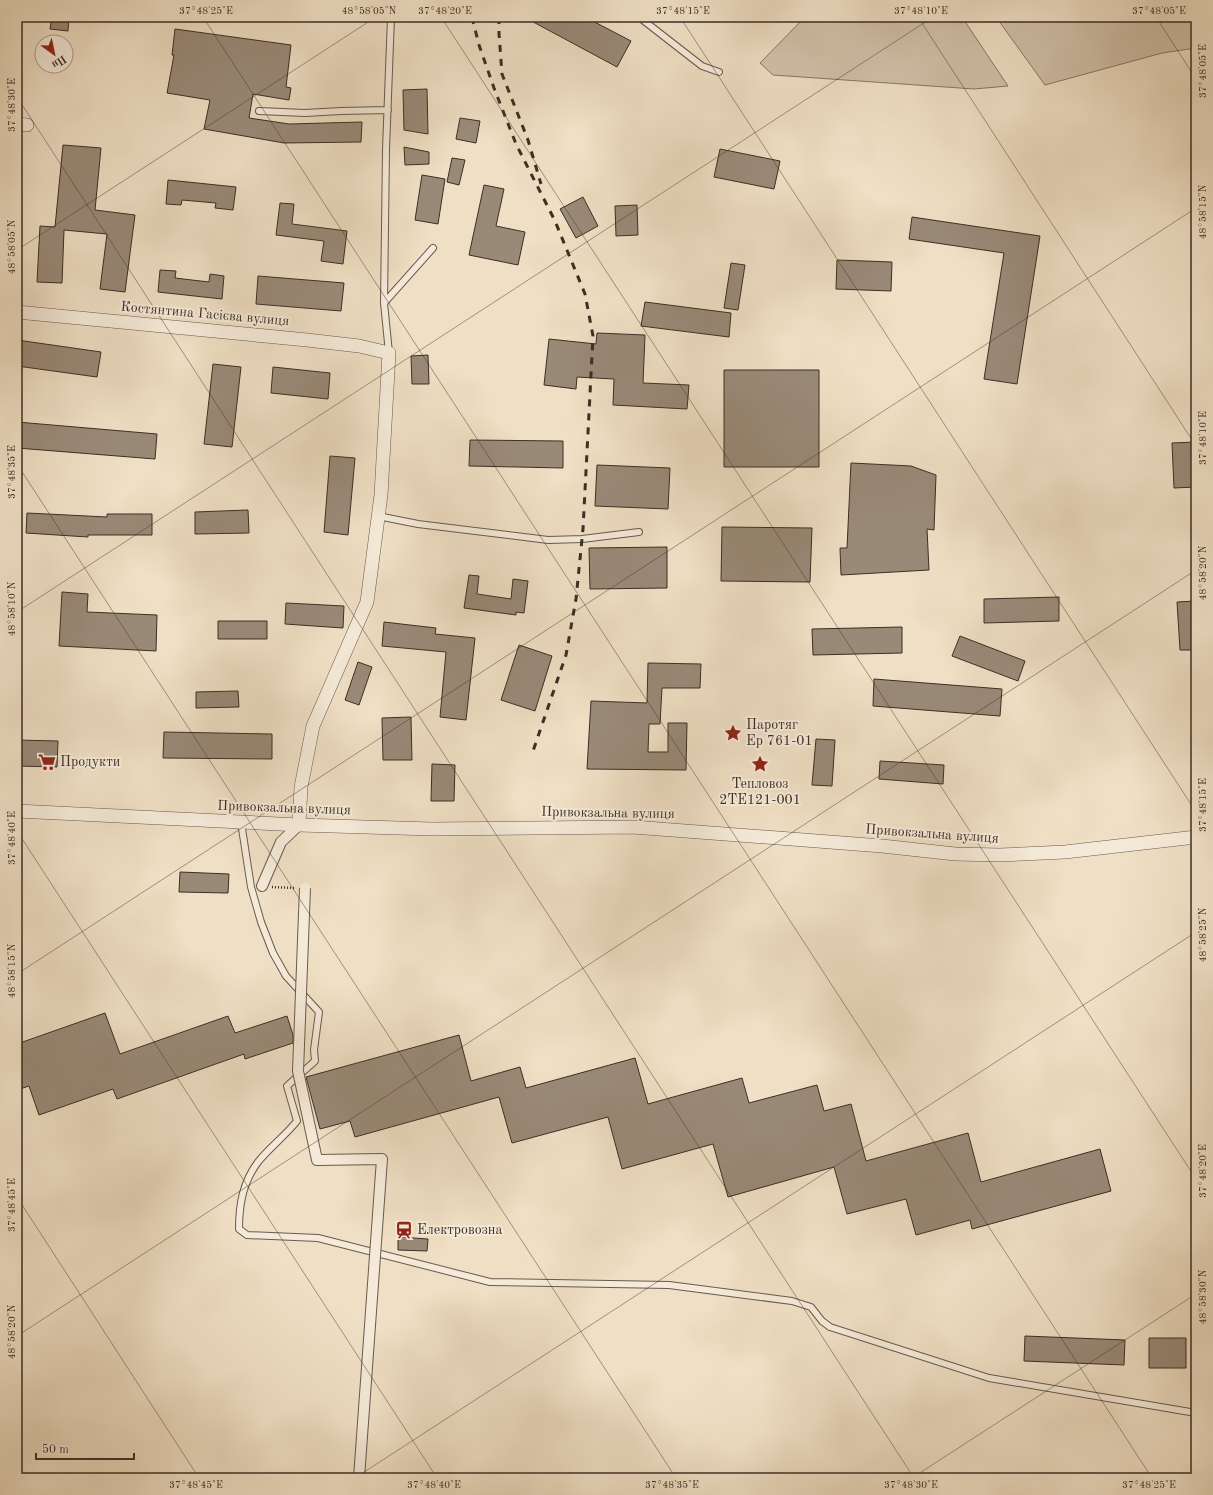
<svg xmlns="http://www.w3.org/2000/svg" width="1213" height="1495" font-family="'Old Standard TT',serif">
<rect width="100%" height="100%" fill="#efdfc4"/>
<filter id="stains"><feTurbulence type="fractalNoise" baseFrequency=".005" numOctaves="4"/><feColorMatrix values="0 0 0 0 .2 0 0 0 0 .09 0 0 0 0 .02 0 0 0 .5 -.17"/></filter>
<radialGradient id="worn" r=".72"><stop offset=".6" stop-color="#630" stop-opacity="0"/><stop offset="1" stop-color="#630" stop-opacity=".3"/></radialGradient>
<path fill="#d1c1a9" stroke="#867867" d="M805,17H962L1008,86L974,89L773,75L760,63Z
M996,17H1196V48L1162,53L1045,85Z"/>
<path fill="#998a78" stroke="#3c2e25" d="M52,17H69L68,31L50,29Z
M524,17H585L631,41L617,67Z
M175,29L291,45L286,87L291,88L289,100L253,94L249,118L289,124L362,122L361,142L284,143L204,129L210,100L167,93L174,55H172Z
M427,89L428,134L404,130L403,90Z
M460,118L480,121L476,143L456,139Z
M63,145L101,148L95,210L135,215L125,292L100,289L107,234L64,230L62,283L37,282L40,226L55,227Z
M404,147L429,152V164L405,165Z
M720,149L780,161L774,189L714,177Z
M452,158L465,160L459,185L447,182Z
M422,175L445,179L438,224L415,220Z
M168,180L236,187L233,210L215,208L216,203L182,200L181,205L166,204Z
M484,185L504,189L496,226L525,232L518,265L469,255Z
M583,197L598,226L576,238L560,209Z
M280,203L294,204L292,224L347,231L343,264L321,261L324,241L276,235Z
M637,205L638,235L616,236L615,206Z
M912,217L1040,236L1017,384L984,379L1004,253L909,239Z
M837,260L892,262L891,291L836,289Z
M731,263L745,265L738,310L724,308Z
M160,270L176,271L175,278L209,282L210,274L224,276L222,299L158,292Z
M258,276L344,283L341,311L256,304Z
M645,302L731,313L729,337L641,326Z
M597,333L645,335L643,383L689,385L687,409L613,405L614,379L577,377L576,389L544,385L549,339L596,344Z
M17,340L101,352L97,377L17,366Z
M428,355L429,384H412L411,356Z
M213,364L241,367L232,447L204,444Z
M273,367L330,373L328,399L271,393Z
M724,370H819V467H724Z
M17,422L157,434L155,459L17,448Z
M470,440L563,441V468L469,466Z
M1196,442V487L1174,488L1172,443Z
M330,456L355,458L348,535L324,532Z
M851,463L911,466L936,475L934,530L927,529L929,570L841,575L840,548H847Z
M597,465L670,468L668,509L595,506Z
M248,510L249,533L195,534V512Z
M27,513L107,517V514H152V535H88V537L26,533Z
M722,527L812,528L810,582L721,581Z
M667,547V588L590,589L589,548Z
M469,575L479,576L477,594L511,599L513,579L528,581L524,613L516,612V615L464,608Z
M62,592L88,594L87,612L157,615L156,651L59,646Z
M1059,597V621L984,623V599Z
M1196,601V650H1180L1177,602Z
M286,603L344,606L343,628L285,624Z
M218,621H267V639H218Z
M384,622L436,628L435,634L475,638L466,720L440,717L446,652L382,646Z
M902,627V653L813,655L812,629Z
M960,636L1025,661L1018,681L952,656Z
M519,645L552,656L535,711L501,700Z
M358,662L372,667L359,705L345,700Z
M648,663L701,664L700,688H662L660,724H649L648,752H668V723H687L686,770L587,769L591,701L647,703Z
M874,679L1002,689L1000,716L873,706Z
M238,691L239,707L196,708V692Z
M411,717L412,760H383L382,718Z
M164,732L272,734V759L163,758Z
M816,739L835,740L832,786L812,785Z
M17,740L58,741L57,767L17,766Z
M880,761L944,765L943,784L879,779Z
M432,764L455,765L454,801H431Z
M180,872L229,874L228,893L179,892Z
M105,1013L120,1054L228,1016L235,1033L287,1016L293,1035V1043L245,1059L244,1054L117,1099L113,1089L39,1115L29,1086L17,1090V1044Z
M459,1035L471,1081L520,1067L526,1088L635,1058L648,1104L742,1078L749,1103L817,1085L824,1111L851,1104L866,1161L968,1133L981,1182L1100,1149L1111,1191L972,1229L970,1220L916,1235L906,1199L847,1214L834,1167L728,1197L713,1144L622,1169L608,1117L512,1143L499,1097L355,1137L350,1121L320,1129L306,1077Z
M398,1237L428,1239L427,1251L398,1250Z
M1025,1336L1125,1340L1124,1365L1024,1361Z
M1149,1338H1186V1368H1149Z"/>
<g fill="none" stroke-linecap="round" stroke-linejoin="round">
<g stroke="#695a4d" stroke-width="8">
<path id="service" d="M639,17L702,66L719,72
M259,111L305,113L341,111L388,110
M384,303L433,248
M389,353L384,303L386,149L391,17
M378,516L418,524L548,540L582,539L639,532
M241,822L251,887L261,922L273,953L286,976L319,1012L314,1050L315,1061L287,1086L297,1121C285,1136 270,1147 258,1162C243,1182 239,1204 239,1229L247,1235L318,1238L490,1282L669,1285L792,1301L811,1307L822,1321L830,1327L989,1378L1196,1413"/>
</g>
<g stroke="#695a4d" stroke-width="12">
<path id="pedestrian" d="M262,886L281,842L299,825"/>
</g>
<g stroke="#695a4d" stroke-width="14">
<path id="minor" d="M17,124L27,125
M17,312L307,340L359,346L389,353L381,495L367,602L313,726L301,787L299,825
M17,811L299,825L432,829L633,827L882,846L955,854L1000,855L1065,852L1196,837"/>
</g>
<path stroke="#3c2e25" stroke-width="2.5" stroke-dasharray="1 2" stroke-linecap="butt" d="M272,887L295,888"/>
<use href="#service" stroke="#f5ead9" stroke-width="6"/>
<use href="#pedestrian" stroke="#f5ead9" stroke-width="10"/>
<use href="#minor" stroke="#f5ead9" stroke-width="13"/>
<path stroke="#3c2e25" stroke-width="3" stroke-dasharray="7 7" stroke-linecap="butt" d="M472,17L479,45L494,88L516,144L555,221L585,294L593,336L583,529L576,599L566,655L533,751
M499,17V34L502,74L528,140L541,184"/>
<g stroke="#695a4d" stroke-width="12" stroke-linecap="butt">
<path id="pedestrian-bridge" d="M305,888L298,1071L317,1160L382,1159L359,1478"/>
</g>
<use href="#pedestrian-bridge" stroke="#f5ead9" stroke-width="10"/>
</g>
<path fill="none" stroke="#3c2e25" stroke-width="1" stroke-opacity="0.45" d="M203,17L1152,1478M441,17L1196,1179M680,17L1196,812M918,17L1196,446M1156,17L1196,79M17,97L914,1478M17,250L376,17M17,464L676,1478M17,612L933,17M17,831L437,1478M17,974L1196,208M17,1197L199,1478M17,1336L1196,570M355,1478L1196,932M912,1478L1196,1294"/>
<defs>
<g id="sight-bare" transform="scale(1.38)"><path d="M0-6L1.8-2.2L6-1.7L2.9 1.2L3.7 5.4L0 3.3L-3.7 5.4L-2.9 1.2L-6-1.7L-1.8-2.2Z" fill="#8f2418" stroke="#f5ead9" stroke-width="2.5" paint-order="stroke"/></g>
<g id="supermarket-bare" transform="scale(1.38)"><path d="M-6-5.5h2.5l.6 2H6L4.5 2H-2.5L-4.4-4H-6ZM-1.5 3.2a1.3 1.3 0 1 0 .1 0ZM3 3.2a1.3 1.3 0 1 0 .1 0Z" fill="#8f2418" stroke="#f5ead9" stroke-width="2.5" paint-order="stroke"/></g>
<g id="station-bare" transform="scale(1.38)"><path d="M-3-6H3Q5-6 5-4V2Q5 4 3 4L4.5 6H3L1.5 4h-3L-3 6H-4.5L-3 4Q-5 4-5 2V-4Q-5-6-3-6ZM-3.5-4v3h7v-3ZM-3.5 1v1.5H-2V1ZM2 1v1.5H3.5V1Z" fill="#8f2418" stroke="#f5ead9" stroke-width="2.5" paint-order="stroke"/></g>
</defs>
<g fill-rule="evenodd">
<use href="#sight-bare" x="733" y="733"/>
<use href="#supermarket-bare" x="47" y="762"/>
<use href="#sight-bare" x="760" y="764"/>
<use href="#station-bare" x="404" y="1230"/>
</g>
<g text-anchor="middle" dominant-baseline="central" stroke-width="4" stroke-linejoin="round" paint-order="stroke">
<g font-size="14" fill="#3c2e25" stroke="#f5ead9">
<text transform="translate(205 314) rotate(5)">Костянтина Гасієва вулиця</text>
<text transform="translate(284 808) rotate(2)">Привокзальна вулиця</text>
<text transform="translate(608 813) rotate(1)">Привокзальна вулиця</text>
<text transform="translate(932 834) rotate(4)">Привокзальна вулиця</text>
</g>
<g font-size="14" fill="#3c2e25" stroke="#f5ead9" text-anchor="start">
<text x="746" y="725">Паротяг<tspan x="746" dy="16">Ер 761-01</tspan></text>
<text x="60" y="762">Продукти</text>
<text x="760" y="784" text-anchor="middle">Тепловоз<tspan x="760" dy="16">2ТЕ121-001</tspan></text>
<text x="417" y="1230">Електровозна</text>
</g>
</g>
<rect width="1213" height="1495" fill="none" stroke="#efdfc4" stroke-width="44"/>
<g transform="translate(54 54) rotate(147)"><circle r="19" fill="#f5ead9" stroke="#ab9f91"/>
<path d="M0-3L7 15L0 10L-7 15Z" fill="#8f2418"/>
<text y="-6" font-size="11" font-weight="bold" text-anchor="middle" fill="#3c2e25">Пн</text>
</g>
<path d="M36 1453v6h98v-6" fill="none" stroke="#3c2e25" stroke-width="2"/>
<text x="42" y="1453" font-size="12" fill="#3c2e25" stroke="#f5ead9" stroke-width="3" paint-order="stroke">50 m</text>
<rect x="22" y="22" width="1169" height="1451" fill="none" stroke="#3c2e25" stroke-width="1.5"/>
<g font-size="10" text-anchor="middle" fill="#3c2e25">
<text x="206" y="14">37°48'25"E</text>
<text x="369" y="14">48°58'05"N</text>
<text x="445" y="14">37°48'20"E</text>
<text x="683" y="14">37°48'15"E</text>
<text x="921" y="14">37°48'10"E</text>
<text x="1159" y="14">37°48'05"E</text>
<text transform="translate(1202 71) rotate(-90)" y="4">37°48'05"E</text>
<text transform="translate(11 105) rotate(-90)" y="4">37°48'30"E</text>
<text transform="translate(1202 212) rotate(-90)" y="4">48°58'15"N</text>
<text transform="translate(11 247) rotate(-90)" y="4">48°58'05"N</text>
<text transform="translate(1202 438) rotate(-90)" y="4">37°48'10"E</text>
<text transform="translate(11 472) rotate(-90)" y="4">37°48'35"E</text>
<text transform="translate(1202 573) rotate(-90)" y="4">48°58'20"N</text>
<text transform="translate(11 609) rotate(-90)" y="4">48°58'10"N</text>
<text transform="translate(1202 805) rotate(-90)" y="4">37°48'15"E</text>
<text transform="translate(11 838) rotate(-90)" y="4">37°48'40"E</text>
<text transform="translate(1202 935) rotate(-90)" y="4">48°58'25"N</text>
<text transform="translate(11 971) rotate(-90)" y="4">48°58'15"N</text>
<text transform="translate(1202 1171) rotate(-90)" y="4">37°48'20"E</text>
<text transform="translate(11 1205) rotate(-90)" y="4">37°48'45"E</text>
<text transform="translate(1202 1297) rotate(-90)" y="4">48°58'30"N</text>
<text transform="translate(11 1332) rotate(-90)" y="4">48°58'20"N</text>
<text x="196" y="1488">37°48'45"E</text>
<text x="434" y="1488">37°48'40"E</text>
<text x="672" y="1488">37°48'35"E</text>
<text x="911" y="1488">37°48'30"E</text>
<text x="1149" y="1488">37°48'25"E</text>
</g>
<rect width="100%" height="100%" filter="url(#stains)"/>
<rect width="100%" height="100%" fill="url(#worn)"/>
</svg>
